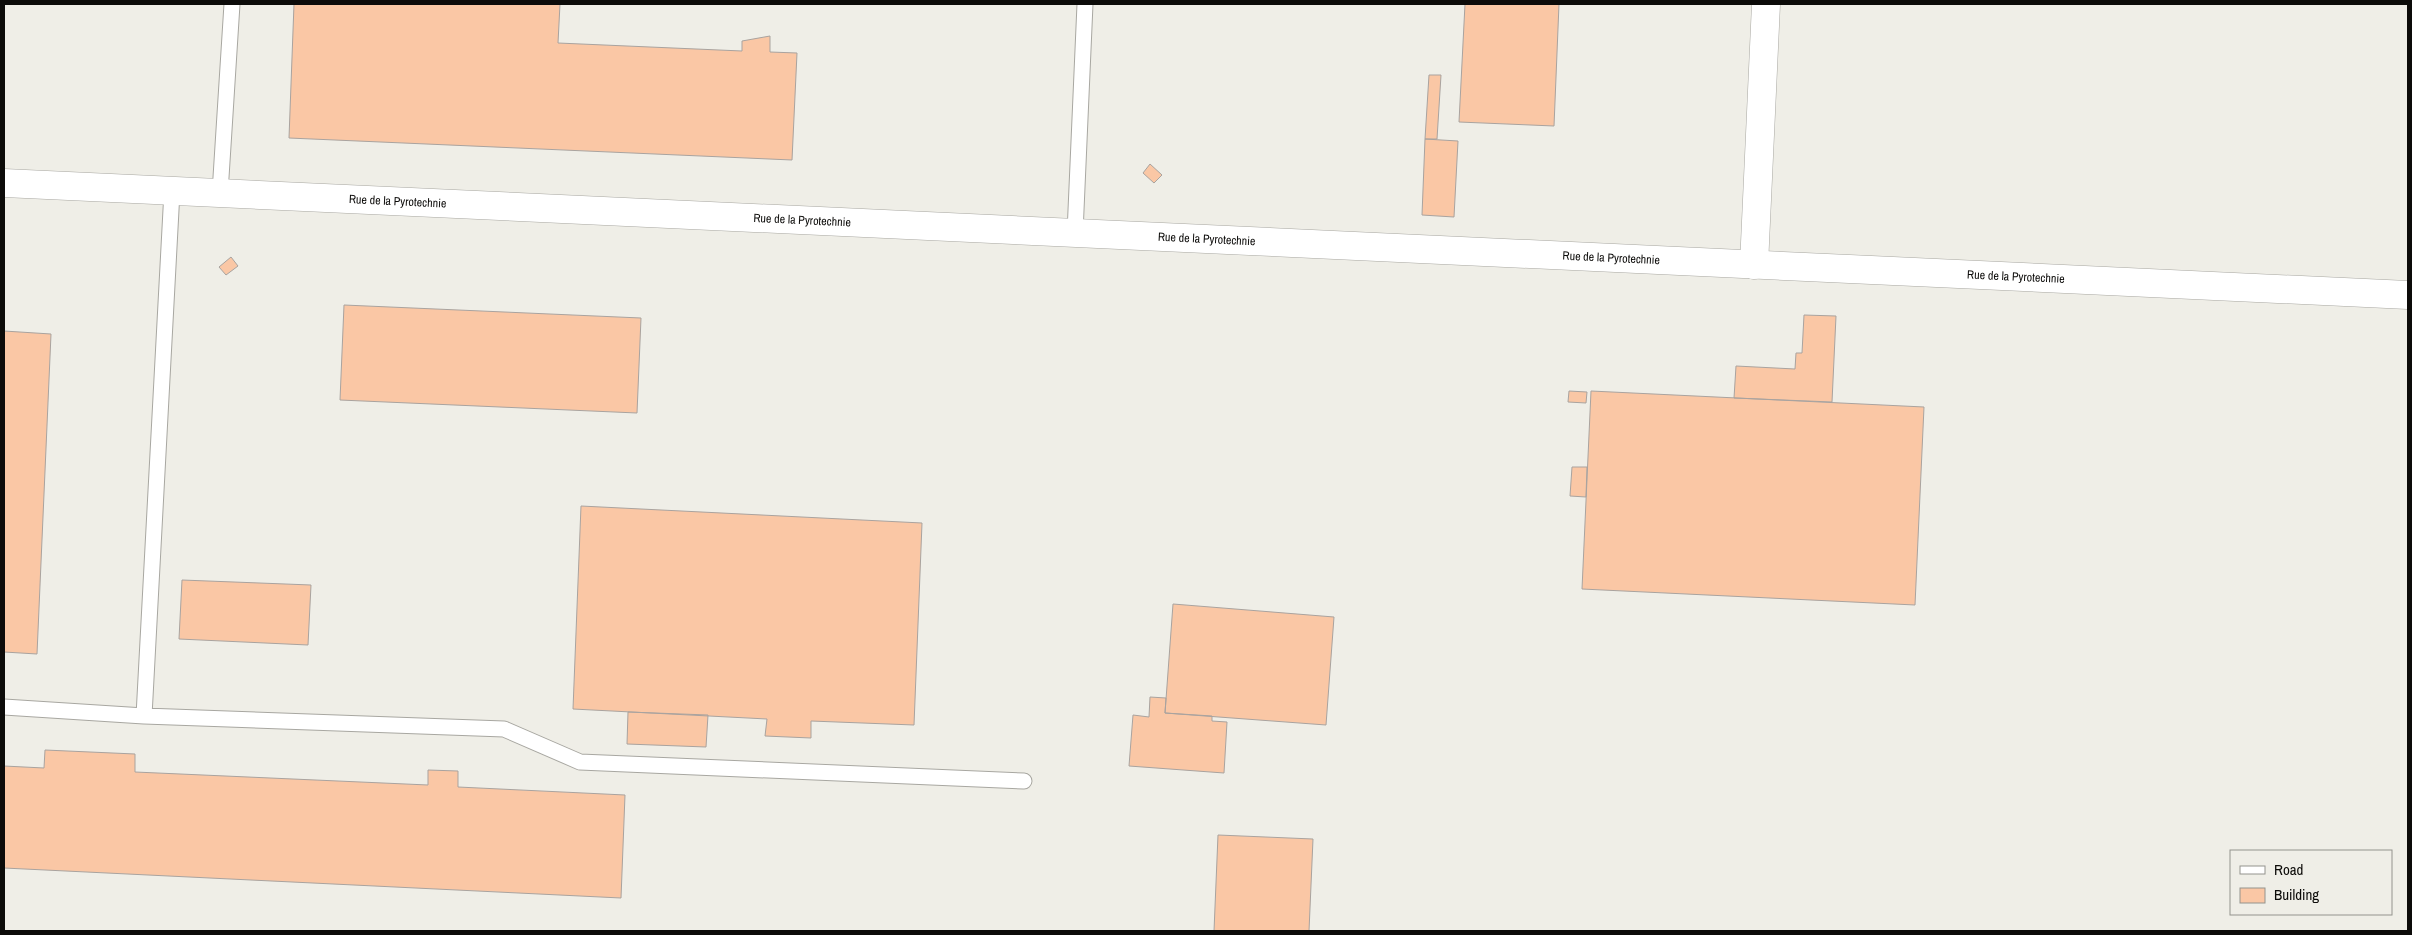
<svg xmlns="http://www.w3.org/2000/svg" width="2412" height="935" font-family="'Archivo Narrow',sans-serif">
<rect width="100%" height="100%" fill="#efeee7"/>
<path fill="#fac7a5" stroke="#a9a39f" d="M294,4H560L558,43L742,51V41L770,36V52L797,53L792,160L289,138Z
M1465,4H1559L1554,126L1459,122Z
M1429,75H1441L1437,139H1425Z
M1425,139L1458,141L1454,217L1422,215Z
M1150,164L1162,175L1154,183L1143,173Z
M231,257L238,266L226,275L219,267Z
M344,305L641,318L637,413L340,400Z
M1804,315L1836,316L1832,402L1734,398L1736,366L1795,369L1796,353H1802Z
M4,331L51,334L37,654L4,652Z
M1569,391L1587,392L1586,403L1568,402Z
M1591,391L1924,407L1915,605L1582,589Z
M1572,467H1587L1586,497L1570,496Z
M581,506L922,523L914,725L811,721V738L765,736L767,719L573,709Z
M182,580L311,585L308,645L179,639Z
M1173,604L1334,617L1326,725L1165,713Z
M1150,697L1166,698L1165,713L1212,716V721L1227,722L1224,773L1129,766L1133,715L1149,717Z
M628,712L708,715L706,747L627,744Z
M45,750L135,754V772L428,785V770L458,771V787L625,795L621,898L4,868V766L44,768Z
M1218,835L1313,839L1309,931H1214Z"/>
<g fill="none" stroke-linecap="round" stroke-linejoin="round">
<g stroke="#a8a7a1" stroke-width="17">
<path id="service" d="M172,191L144,716L504,729L580,762L1024,781
M220,193L232,4
M1075,233L1085,4
M4,707L144,716"/>
</g>
<g stroke="#a8a7a1" stroke-width="29">
<g id="minor">
<path id="s1" d="M4,183L2408,295"/>
<path d="M1754,265L1766,4"/>
</g>
</g>
<use href="#service" stroke="#fff" stroke-width="15"/>
<use href="#minor" stroke="#fff" stroke-width="28"/>
</g>
<g text-anchor="middle" dominant-baseline="central" stroke-width="5" stroke-linejoin="round" paint-order="stroke">
<g font-size="12" fill="#0c0b09" stroke="#efeee7">
<text stroke="none"><textPath href="#s1" startOffset="394">Rue de la Pyrotechnie</textPath></text>
<text stroke="none"><textPath href="#s1" startOffset="799">Rue de la Pyrotechnie</textPath></text>
<text stroke="none"><textPath href="#s1" startOffset="1204">Rue de la Pyrotechnie</textPath></text>
<text stroke="none"><textPath href="#s1" startOffset="1609">Rue de la Pyrotechnie</textPath></text>
<text stroke="none"><textPath href="#s1" startOffset="2014">Rue de la Pyrotechnie</textPath></text>
</g>
</g>
<rect width="2412" height="935" fill="none" stroke="#0c0b09" stroke-width="10"/>
<rect x="2230" y="850" width="162" height="65" fill="#efeee7" stroke="#94938e"/>
<rect x="2240" y="866" width="25" height="8" fill="#ffffff" stroke="#94938e"/>
<text x="2274" y="875" font-size="15" fill="#0c0b09">Road</text>
<rect x="2240" y="888" width="25" height="15" fill="#fac7a5" stroke="#94938e"/>
<text x="2274" y="900" font-size="15" fill="#0c0b09">Building</text>
</svg>
